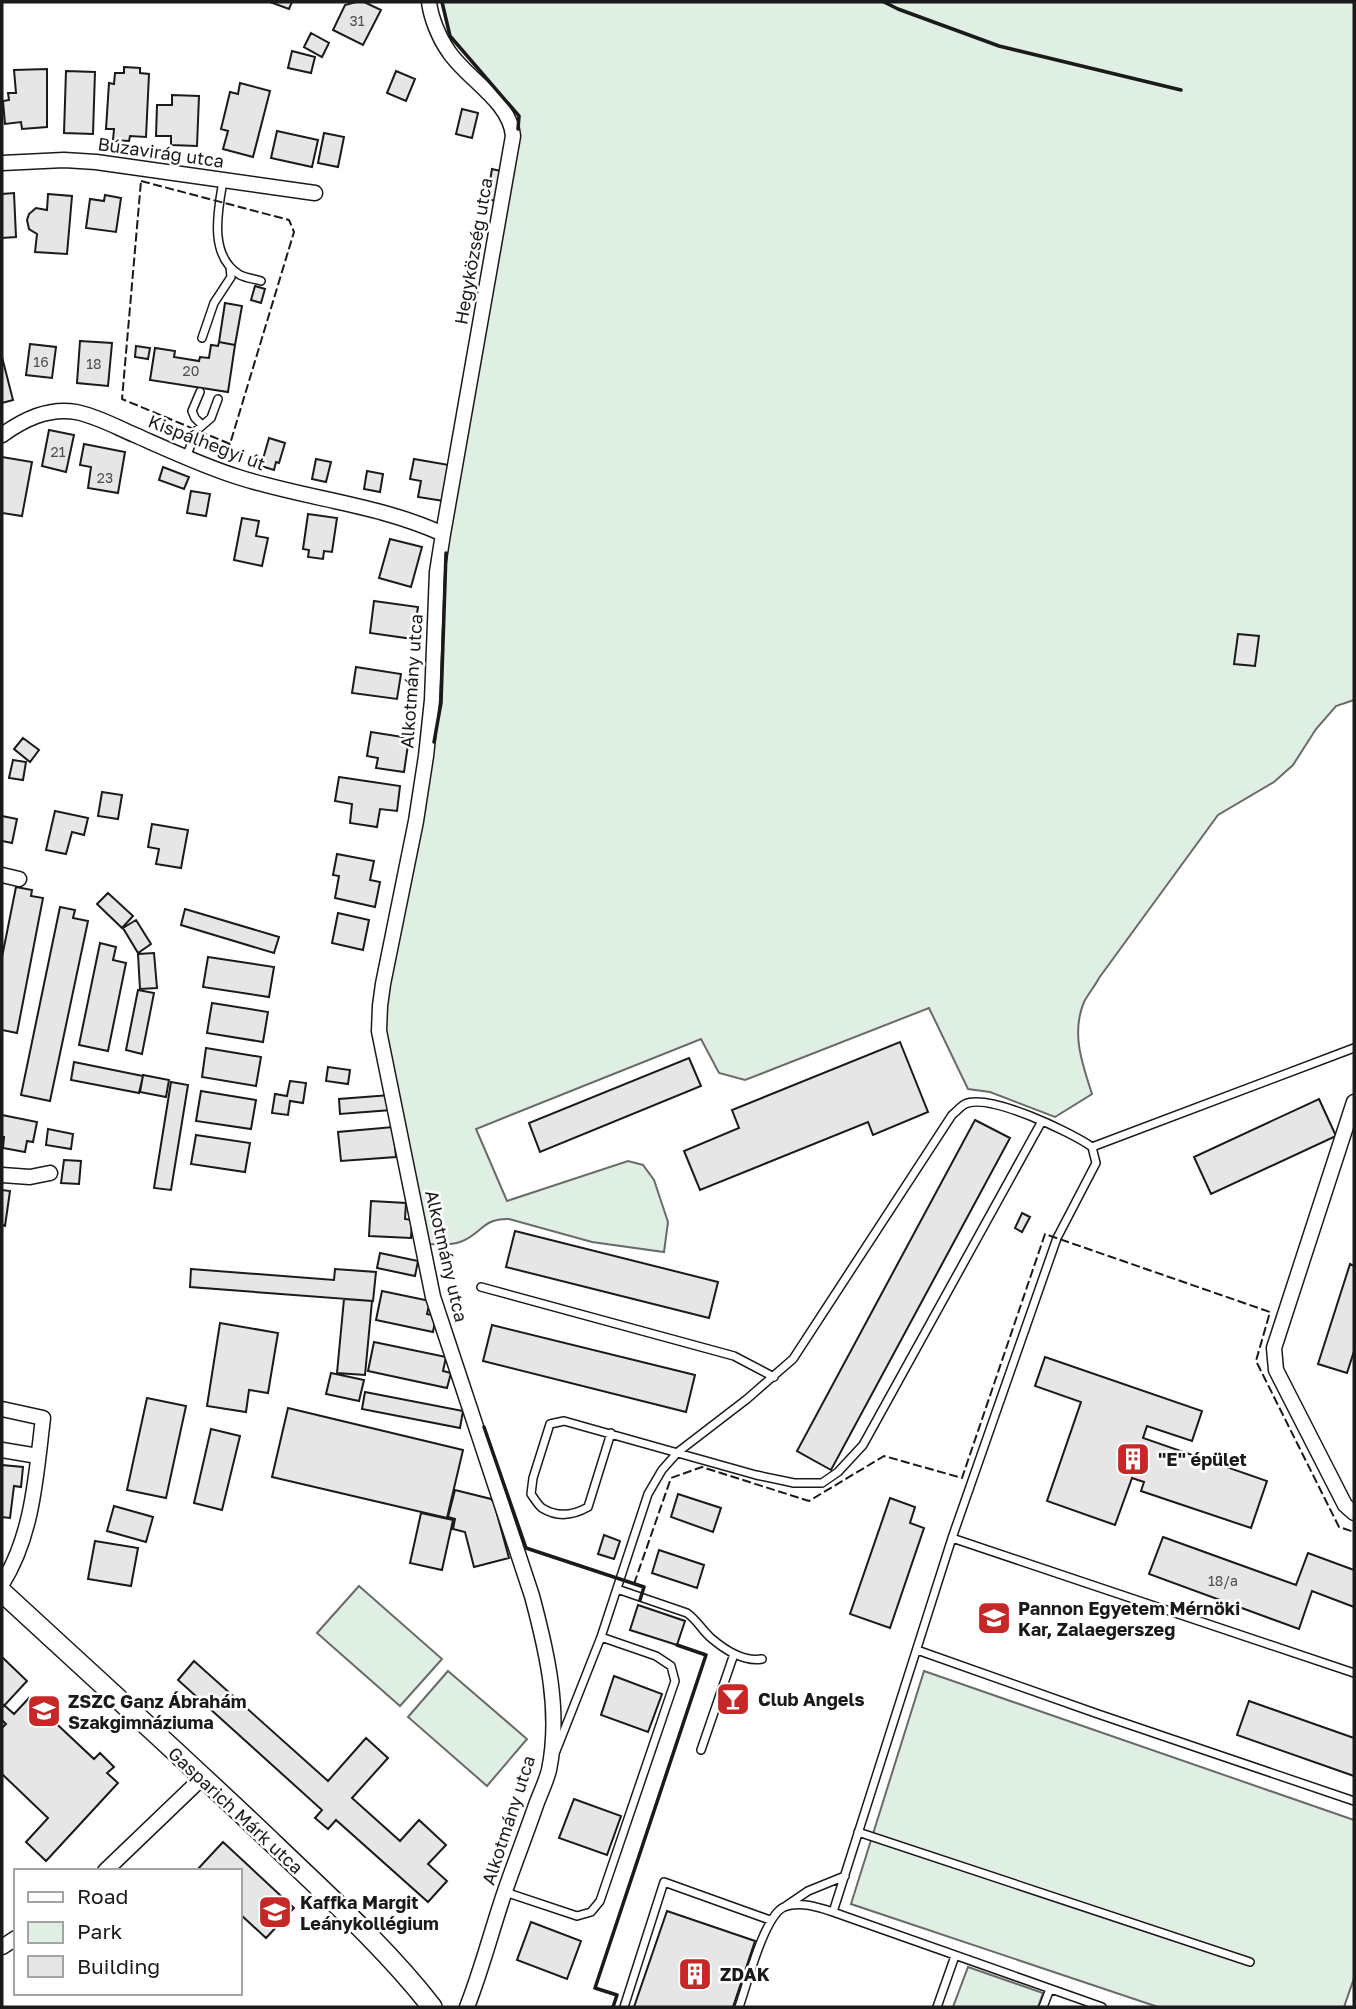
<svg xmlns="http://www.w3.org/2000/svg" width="1356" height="2009" font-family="'Golos Text',sans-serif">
<rect width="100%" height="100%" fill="#fff"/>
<path fill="#e0efe3" stroke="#6a6a6a" stroke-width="2" d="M442,2H1354V700L1336,706L1316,729L1293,765L1274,782L1218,815L1099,978C1095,986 1088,994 1084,1002C1071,1033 1082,1063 1092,1094L1055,1117L990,1092L968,1089L929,1008L745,1080L719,1073L701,1039L476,1129L507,1201L628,1161L643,1165L654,1180L668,1222L664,1252L592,1242L509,1219C482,1218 482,1234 460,1242C450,1246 437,1244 427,1244L383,1019L441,703L446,555L519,123V116L450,36Z
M359,1586L442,1659L400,1706L317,1633Z
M448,1671L527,1739L487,1786L408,1717Z
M924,1671L1354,1820V1978L1344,2007H1158L851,1904Z
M968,1967L1043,1993L1038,2007H953Z"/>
<path fill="#e6e6e6" stroke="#1a1a1a" stroke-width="2" d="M270,2H292L289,9Z
M356,2H364L381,10L363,45L333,30L345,5Z
M311,33L329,43L322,57L304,47Z
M292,51L315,57L311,73L288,68Z
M124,67L140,68V73L149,74L146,137L130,136L129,141L113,140L114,129H106L109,83L114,84L115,73H124Z
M47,69V127L22,129L21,122L5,124L3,101L9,100L8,93H16L14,70Z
M66,71L95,72L93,134L64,133Z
M396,71L415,79L406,101L387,93Z
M240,83L270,91L253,157L223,149L228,131L221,129L230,92L238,94Z
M172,95L199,96L197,146L171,145V136H156L157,105H172Z
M462,109L478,113L472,138L456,134Z
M277,131L318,140L312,167L271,158Z
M324,133L344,137L338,167L318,163Z
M492,169L505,172L500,202L487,199Z
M14,193L16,237L2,238V194Z
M48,194L72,196L67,254L35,252L37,234L29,229L27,220L29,214L36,208L47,210Z
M105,195L121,198L116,232L86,228L90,199L104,201Z
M255,286L265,289L261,303L251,300Z
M225,303L242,306L235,345L219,342Z
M80,341L112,343L108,386L77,383Z
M219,342L235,345L228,392L150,380L155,348L175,351L174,357L199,361L200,357L209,358L211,345L218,346Z
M30,344L56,347L52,378L26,375Z
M136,346L150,348L148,359L135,357Z
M2,357L13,400L2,403Z
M49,430L74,435L66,472L42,466Z
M269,438L285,443L279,463L276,462L274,470L261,466Z
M84,444L125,452L118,493L88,488L91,467L80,465Z
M2,457L32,462L22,516L2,513Z
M316,459L331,462L326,482L312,479Z
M414,459L449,465L444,501L418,497L421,481L410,479Z
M163,467L189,477L184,489L159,480Z
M367,471L383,474L380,492L364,489Z
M191,491L210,494L206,516L187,513Z
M308,514L337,518L332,552L324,551L323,559L308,557L309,550L303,549Z
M242,518L259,521L256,536L268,538L262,566L234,560Z
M390,539L422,547L411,587L379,578Z
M374,601L418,607L413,639L370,633Z
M1238,634L1259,636L1255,666L1234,664Z
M356,667L401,674L397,699L352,693Z
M371,732L409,738L404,772L376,768L378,758L367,756Z
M23,738L39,750L30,762L14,749Z
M13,760L26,762L23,780L9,778Z
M339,777L400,786L397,811L380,809L377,827L350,823L352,804L335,801Z
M102,792L122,795L118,819L98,816Z
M55,811L88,818L84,835L72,832L66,854L46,850Z
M2,816L17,819L12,843L2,841Z
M152,824L188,830L181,868L156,864L159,849L148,847Z
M337,854L374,861L370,880L380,882L375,907L335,898L339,876L333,875Z
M16,887L32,890L31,896L43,898L17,1033L2,1030V957Z
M108,893L133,916L122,928L97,904Z
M60,907L75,910L73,918L88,921L50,1101L21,1095Z
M185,909L279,937L274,953L181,925Z
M338,913L369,920L363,950L332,943Z
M136,920L151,944L138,953L123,928Z
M100,943L116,947L113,960L126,963L108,1051L79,1045Z
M154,953L157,988L140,989L138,954Z
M208,957L274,967L269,997L203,987Z
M138,990L154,993L142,1054L126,1050Z
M212,1003L268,1012L263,1042L207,1033Z
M900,1042L928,1112L873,1135L868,1122L700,1190L684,1151L739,1128L732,1110Z
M206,1048L261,1057L256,1086L202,1077Z
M689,1058L701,1086L540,1152L529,1123Z
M74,1062L143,1076L139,1093L71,1080Z
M328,1067L350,1070L348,1084L326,1081Z
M143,1075L169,1080L166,1097L140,1092Z
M290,1081L306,1083L303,1103L290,1101L288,1115L272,1113L275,1094L287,1096Z
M171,1082L188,1085L171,1190L154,1188Z
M201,1091L256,1100L251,1129L196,1121Z
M390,1095L391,1110L340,1114L339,1099Z
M1319,1099L1336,1136L1211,1194L1194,1157Z
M2,1115L37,1122L33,1142L27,1141L25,1152L3,1148L4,1137H2Z
M975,1120L1010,1138L831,1470L797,1451Z
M393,1127L396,1157L341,1161L338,1132Z
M48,1129L73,1134L71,1149L46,1145Z
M196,1135L250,1143L245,1172L191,1164Z
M64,1160L81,1161L79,1184L61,1183Z
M2,1190L10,1191L5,1226L2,1225Z
M371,1201L406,1203L405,1219L412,1220L411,1238L369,1236Z
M1022,1213L1030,1217L1022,1232L1015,1228Z
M515,1231L718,1282L709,1318L506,1267Z
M380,1253L418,1261L415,1276L377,1268Z
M1350,1264L1354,1266V1351L1347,1373L1318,1364Z
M191,1269L334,1280L335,1269L376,1272L373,1301L190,1287Z
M382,1291L430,1301L427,1314L436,1316L433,1332L376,1320Z
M344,1299L372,1301L365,1375L337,1373Z
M220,1323L278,1333L268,1393L249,1390L246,1412L207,1406Z
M492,1325L695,1375L686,1412L483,1361Z
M374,1342L446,1357L443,1371L451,1373L447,1388L368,1371Z
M1045,1357L1202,1411L1192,1441L1147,1426L1143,1438L1267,1481L1251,1528L1141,1491L1144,1482L1132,1478L1115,1525L1047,1501L1081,1402L1035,1386Z
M331,1373L364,1380L359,1401L326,1394Z
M365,1392L463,1411L460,1428L362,1409Z
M147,1398L186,1406L166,1498L127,1490Z
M288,1408L463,1450L447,1518L272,1477Z
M211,1429L240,1436L222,1510L194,1503Z
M2,1465L23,1467L21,1487L14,1486L10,1518L2,1517Z
M455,1490L491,1499L494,1503L509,1558L474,1567L465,1532L453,1529L455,1519L448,1517Z
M678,1494L721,1508L713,1532L671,1517Z
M890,1498L915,1507L910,1523L924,1528L890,1628L850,1614Z
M114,1506L153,1517L146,1542L107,1531Z
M421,1513L453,1520L442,1570L410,1563Z
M604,1535L620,1541L614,1559L598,1554Z
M1163,1537L1296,1585L1308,1553L1354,1570V1607L1312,1591L1299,1629L1149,1574Z
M95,1541L138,1548L131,1586L88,1579Z
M659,1550L704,1565L697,1588L652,1573Z
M638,1605L685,1621L677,1645L630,1630Z
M2,1657L27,1681L2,1708Z
M194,1661L328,1781L366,1738L388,1758L352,1798L400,1841L419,1820L446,1845L428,1864L447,1881L428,1902L336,1820L328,1829L315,1818L322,1810L178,1680Z
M614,1676L662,1694L648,1732L601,1715Z
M29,1698L94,1759L100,1753L114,1767L107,1773L118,1783L46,1861L26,1842L48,1818L2,1774V1728L6,1724L2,1720V1708L4,1705L14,1714Z
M1249,1701L1354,1738V1776L1237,1735Z
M574,1799L621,1816L607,1855L559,1838Z
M223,1842L294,1908L266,1938L240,1914V1871H196Z
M667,1911L755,1941L733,2007H634Z
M531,1922L581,1941L567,1979L517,1960Z"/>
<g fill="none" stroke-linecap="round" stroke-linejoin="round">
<g stroke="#1a1a1a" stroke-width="10">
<path id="service" d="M223,181C218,210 208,256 240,275C246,278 255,279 261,281
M202,338L214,303L231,277L230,267
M200,392L192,411L195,418L202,425
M186,457L197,430L211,418L218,399
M1092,1147L1354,1048
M481,1287L734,1356L774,1377
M611,1433L588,1507C574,1515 558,1518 542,1508C538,1505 534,1498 531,1494L533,1478L550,1424L564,1421L756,1475L794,1483H822L838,1472L863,1445L1042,1121
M617,1589L687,1613C697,1620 702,1630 711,1638C725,1650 744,1662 762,1659
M917,1650L1098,1714L1354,1801
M701,1750L734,1654
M556,1751L601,1637L648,1494L662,1470L678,1452L747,1399L793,1359L952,1115C956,1112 961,1106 965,1104C989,1093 1071,1132 1092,1147L1096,1163L1057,1238L952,1538
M858,1832L1250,1962
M505,1892L577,1916L591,1912L600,1901L675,1681L671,1666L656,1656L601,1637
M786,1906L808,1891L845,1876
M624,2007L664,1882L770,1920
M739,2007C747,1985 764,1916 784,1907C800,1901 818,1907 833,1912
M937,2007L955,1956
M1043,2007L1050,1989
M1102,2007L833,1912L952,1538L1354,1673"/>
</g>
<g stroke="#1a1a1a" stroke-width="17">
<path id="minor" d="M429,2C431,18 439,38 449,52C468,80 510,101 513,136L443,534L437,572L432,700L426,756L416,821L383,984L380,1006L379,1031L433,1297L532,1596C547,1652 561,1712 549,1770C546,1782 540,1794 536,1805C526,1834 515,1862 505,1891C492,1929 482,1969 467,2007
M2,163L64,160L96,162L315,193
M2,435C23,420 48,407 76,412C97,416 116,427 135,435C169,450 203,466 238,477C306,499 378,504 443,534
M2,875L19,879
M1354,1102L1274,1348L1276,1370L1345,1505L1354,1513
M2,1175L30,1177L50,1173
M2,1409L43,1418C36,1475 33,1535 2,1584
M2,1450L38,1456
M105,1871L203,1777
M2,1947L16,1938"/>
</g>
<g stroke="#1a1a1a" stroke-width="22">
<path id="tertiary" d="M2,1592C93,1676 186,1760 276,1846C330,1898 386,1948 432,2007"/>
</g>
<use href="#service" stroke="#fff" stroke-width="7"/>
<use href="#minor" stroke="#fff" stroke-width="14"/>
<use href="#tertiary" stroke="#fff" stroke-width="19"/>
<path stroke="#1a1a1a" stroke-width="2" stroke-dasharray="9 3.5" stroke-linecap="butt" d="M141,181L289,220L294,232L230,444L122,399Z
M634,1584L671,1478L702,1467L809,1501L884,1456L962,1478L1045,1234L1270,1312L1256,1361L1339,1527L1354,1532"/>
<path stroke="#1a1a1a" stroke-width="3.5" d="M442,2L450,36L519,116L518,129
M884,2L898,9L999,46L1181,90
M434,742L441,703L446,553
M484,1427L526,1548L644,1587L640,1600
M613,2007L617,1995L595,1988L706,1655L677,1645"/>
</g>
<defs>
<g id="building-square" transform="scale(1.75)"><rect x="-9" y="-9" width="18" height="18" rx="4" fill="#c62828" stroke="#fff"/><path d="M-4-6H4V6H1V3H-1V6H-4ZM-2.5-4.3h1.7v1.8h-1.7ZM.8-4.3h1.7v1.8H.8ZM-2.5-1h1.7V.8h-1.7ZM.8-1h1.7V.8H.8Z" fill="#fff"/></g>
<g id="university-square" transform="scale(1.75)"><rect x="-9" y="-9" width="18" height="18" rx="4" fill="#c62828" stroke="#fff"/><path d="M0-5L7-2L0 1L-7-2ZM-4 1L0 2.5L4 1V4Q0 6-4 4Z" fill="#fff"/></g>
<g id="bar-square" transform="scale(1.75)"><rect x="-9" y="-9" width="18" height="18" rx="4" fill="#c62828" stroke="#fff"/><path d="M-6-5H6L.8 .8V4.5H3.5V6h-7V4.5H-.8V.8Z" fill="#fff"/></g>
<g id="school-square" transform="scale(1.75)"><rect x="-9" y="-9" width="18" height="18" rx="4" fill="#c62828" stroke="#fff"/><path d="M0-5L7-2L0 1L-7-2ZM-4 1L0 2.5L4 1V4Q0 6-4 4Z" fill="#fff"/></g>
</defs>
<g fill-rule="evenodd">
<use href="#building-square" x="1133" y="1459"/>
<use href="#university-square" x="994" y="1618"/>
<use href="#bar-square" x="733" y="1699"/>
<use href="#school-square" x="44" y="1711"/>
<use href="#school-square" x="275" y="1912"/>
<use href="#building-square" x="695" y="1974"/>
</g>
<g text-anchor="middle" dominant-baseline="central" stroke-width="5" stroke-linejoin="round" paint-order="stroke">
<g font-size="14" fill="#4d4d4d">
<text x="357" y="20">31</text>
<text x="41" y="361">16</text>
<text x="94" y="363">18</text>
<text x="191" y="370">20</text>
<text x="58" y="451">21</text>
<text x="105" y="477">23</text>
<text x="1223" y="1580">18/a</text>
</g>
<g font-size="18" fill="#1a1a1a" stroke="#fff">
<text transform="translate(161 152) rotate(8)">Búzavirág utca</text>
<text transform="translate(473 251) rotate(-80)">Hegyközség utca</text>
<text transform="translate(207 442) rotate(21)">Kispálhegyi út</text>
<text transform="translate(411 681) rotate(-86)">Alkotmány utca</text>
<text transform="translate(447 1256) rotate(77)">Alkotmány utca</text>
<text transform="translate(236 1810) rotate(43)">Gasparich Márk utca</text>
<text transform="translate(508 1820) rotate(-72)">Alkotmány utca</text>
</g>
<g font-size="18" font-weight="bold" fill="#1a1a1a" stroke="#fff" text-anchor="start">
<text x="1158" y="1459">"E" épület</text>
<text x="1018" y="1608">Pannon Egyetem Mérnöki<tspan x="1018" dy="21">Kar, Zalaegerszeg</tspan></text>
<text x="758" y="1699">Club Angels</text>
<text x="68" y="1701">ZSZC Ganz Ábrahám<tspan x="68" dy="21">Szakgimnáziuma</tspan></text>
<text x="300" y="1902">Kaffka Margit<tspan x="300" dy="21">Leánykollégium</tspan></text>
<text x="720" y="1974">ZDAK</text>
</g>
</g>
<rect width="1356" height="2009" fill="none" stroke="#1a1a1a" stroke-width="7"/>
<rect x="14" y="1869" width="228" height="126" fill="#ffffff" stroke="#a3a3a3" stroke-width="2"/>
<rect x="28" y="1892" width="35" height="10" fill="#ffffff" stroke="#a3a3a3" stroke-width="2"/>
<text x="77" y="1904" font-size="21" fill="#1a1a1a">Road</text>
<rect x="28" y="1922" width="35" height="21" fill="#e0efe3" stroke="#a3a3a3" stroke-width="2"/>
<text x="77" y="1939" font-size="21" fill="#1a1a1a">Park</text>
<rect x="28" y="1956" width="35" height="21" fill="#e6e6e6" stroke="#a3a3a3" stroke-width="2"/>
<text x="77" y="1974" font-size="21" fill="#1a1a1a">Building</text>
</svg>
